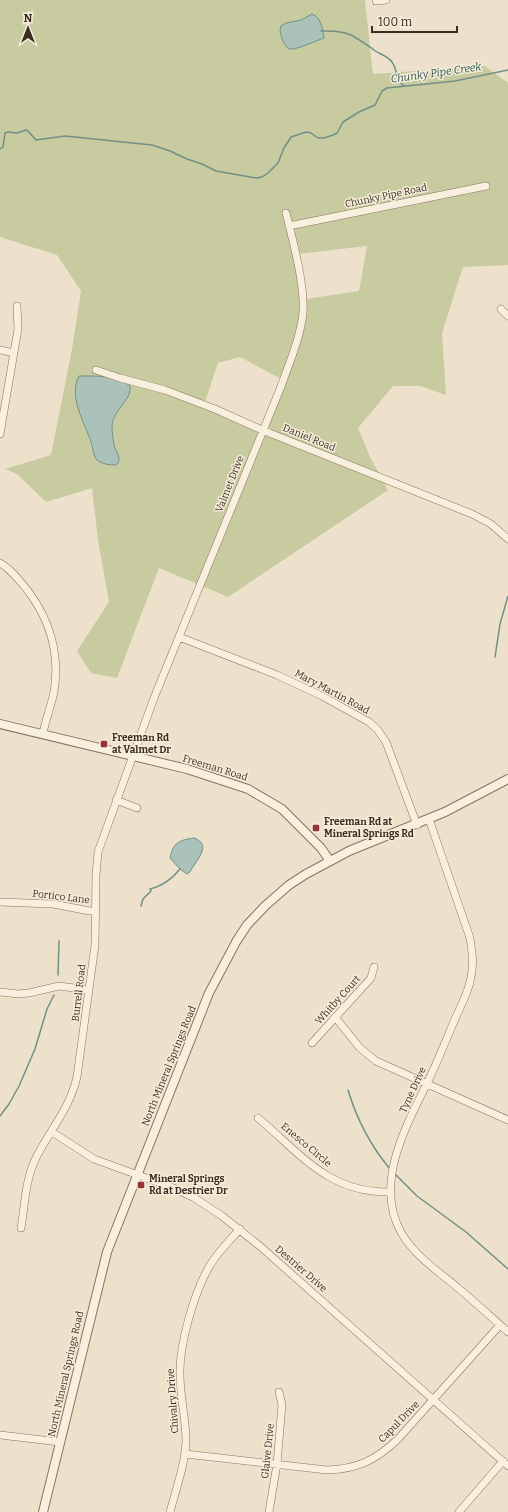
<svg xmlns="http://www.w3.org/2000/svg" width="508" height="1512" font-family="Bitter,serif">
<rect width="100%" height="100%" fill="#ede1cb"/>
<path fill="#c8cb9f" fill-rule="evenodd" d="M0,0H365L373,74L485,66L508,83V265L463,267L442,333L446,395L420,386H393L358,428L370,457L388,490L228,597L159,568L117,678L91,673L77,651L109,602L98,540L92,488L46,502L17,474L5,469L51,455L72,349L81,291L57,255L0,237ZM367,246L359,291L306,299L297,254ZM240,357L281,379L262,427L205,402L218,363ZM128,398C114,411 110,426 114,445C115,450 119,454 119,460L96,459L83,420Z"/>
<path fill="#abc2ba" stroke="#729087" d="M312,14C321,17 323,30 324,38C318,40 296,50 291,49C287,49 285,45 283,41C281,35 279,32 281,26L286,23L301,20Z
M79,376C95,376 118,375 130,386C132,401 113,409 112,426C112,432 113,439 114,445C116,452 121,456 118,463L115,465C109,465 102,464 97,460C93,456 93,447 91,442C85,423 68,397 79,376Z
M194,838C213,845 196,860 190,872L187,874L179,868L170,858C173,842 180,840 194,838Z"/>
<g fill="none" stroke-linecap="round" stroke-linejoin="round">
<path stroke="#729087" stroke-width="1.5" d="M321,31C348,30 353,35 374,50C379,54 388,56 392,62C398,70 394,77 404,86
M0,149L3,147L5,133L8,132L17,133L26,130L28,131L36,140L65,136L152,145L170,151L187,159L202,164L216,171L256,178L262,177L268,173L278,163L284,148L291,137L306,132L311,133L318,138H324L333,135L337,133L343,122L359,112L375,105L382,91L387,88L455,81L508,70
M495,657L500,624L508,596
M141,906L143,899L151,891L150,889C163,886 172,879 180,869
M58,975L59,941
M348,1090C357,1120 370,1145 390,1169
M0,1116L9,1104L19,1086L35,1049L47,1009L54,995
M394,1173L417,1196L466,1232L508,1269"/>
<g stroke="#897460" stroke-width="8">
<path id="minor" d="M376,1L386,0
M289,226L486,186
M501,309L508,316
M0,350L14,353
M96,370L120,378L165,390L215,409L262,430L472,514L491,524L508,539
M0,434L18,329L17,306
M0,563C11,569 20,581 28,591C50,620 60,655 54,692C51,706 46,719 43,733
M179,637L277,675L322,696L369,722L377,729L386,742L417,825
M116,800L137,808
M429,819L470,938C472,951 474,964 471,977C469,992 461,1005 455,1019C447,1038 439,1058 430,1077C408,1123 372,1183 402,1234C415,1256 439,1272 458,1288C475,1302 491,1317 508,1332
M0,902L53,904L90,911H96
M0,992L18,994L29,993L59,986L89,990
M335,1017L360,1048L376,1061L508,1120
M312,1043L371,978L374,967
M258,1118C301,1154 328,1193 390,1192
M52,1132L94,1159L171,1187L193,1197L222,1216L261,1247L508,1466
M21,1228C25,1205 25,1183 34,1162C48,1132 69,1111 77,1077L95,945L96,875L98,852L154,698L280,389C289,364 300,339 303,313C305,285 293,241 286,213
M0,1435L60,1442
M185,1454L327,1470C358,1469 376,1460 398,1439L500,1325
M170,1512C176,1489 185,1465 186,1441C186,1419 180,1397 180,1375C179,1345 194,1293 209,1267C217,1253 229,1241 240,1229
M269,1512L277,1464L282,1405L279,1392
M459,1512L503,1461"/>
</g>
<g stroke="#897460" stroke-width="10">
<path id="tertiary" d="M0,724L187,769L248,789L282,809L321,848L330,861
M43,1512L107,1252L209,993L236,942L247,925L265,906L289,885L306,874L349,851L445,812L508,779"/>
</g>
<use href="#minor" stroke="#f8efde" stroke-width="7"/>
<use href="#tertiary" stroke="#f8efde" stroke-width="8"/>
</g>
<g fill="#953337" stroke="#f5ecda" stroke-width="1.5">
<rect x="100" y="740" width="8" height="8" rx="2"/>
<rect x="312" y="824" width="8" height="8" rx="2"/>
<rect x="137" y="1181" width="8" height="8" rx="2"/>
</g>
<g text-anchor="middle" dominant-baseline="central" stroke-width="3" stroke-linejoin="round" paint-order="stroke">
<g font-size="10" fill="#3b2d22" stroke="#f5ecda">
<text transform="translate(386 196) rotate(-12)">Chunky Pipe Road</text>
<text transform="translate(309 438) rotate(22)">Daniel Road</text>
<text transform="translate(230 484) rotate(-68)">Valmet Drive</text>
<text transform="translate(332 692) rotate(28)">Mary Martin Road</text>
<text transform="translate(215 768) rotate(17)">Freeman Road</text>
<text transform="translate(61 897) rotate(7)">Portico Lane</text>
<text transform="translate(79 993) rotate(-83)">Burrell Road</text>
<text transform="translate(338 1000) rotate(-48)">Whitby Court</text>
<text transform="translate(169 1066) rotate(-68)">North Mineral Springs Road</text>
<text transform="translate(413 1090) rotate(-65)">Tyne Drive</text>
<text transform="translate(306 1145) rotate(40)">Enesco Circle</text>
<text transform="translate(301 1269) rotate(41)">Destrier Drive</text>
<text transform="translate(66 1374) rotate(-77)">North Mineral Springs Road</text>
<text transform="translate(173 1401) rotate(-94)">Chivalry Drive</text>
<text transform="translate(399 1422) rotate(-46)">Capul Drive</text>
<text transform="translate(268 1451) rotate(-84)">Glaive Drive</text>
</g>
<g font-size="10" font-weight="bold" fill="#3b2d22" stroke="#f5ecda" text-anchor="start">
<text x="112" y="738">Freeman Rd<tspan x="112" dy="12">at Valmet Dr</tspan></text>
<text x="324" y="822">Freeman Rd at<tspan x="324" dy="12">Mineral Springs Rd</tspan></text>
<text x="149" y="1179">Mineral Springs<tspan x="149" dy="12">Rd at Destrier Dr</tspan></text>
</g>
<g font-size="11" font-style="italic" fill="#325955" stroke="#f5ecda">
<text transform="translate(436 73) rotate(-8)">Chunky Pipe Creek</text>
</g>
</g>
<g transform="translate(28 28)" stroke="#f5ecda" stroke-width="3" paint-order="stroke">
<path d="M0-3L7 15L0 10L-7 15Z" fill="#3b2d22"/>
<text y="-6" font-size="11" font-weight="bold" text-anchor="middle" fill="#3b2d22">N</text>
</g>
<path d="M372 26v6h85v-6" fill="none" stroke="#3b2d22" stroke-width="2"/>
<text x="378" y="26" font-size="12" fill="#3b2d22" stroke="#f5ecda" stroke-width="3" paint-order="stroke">100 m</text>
</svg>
